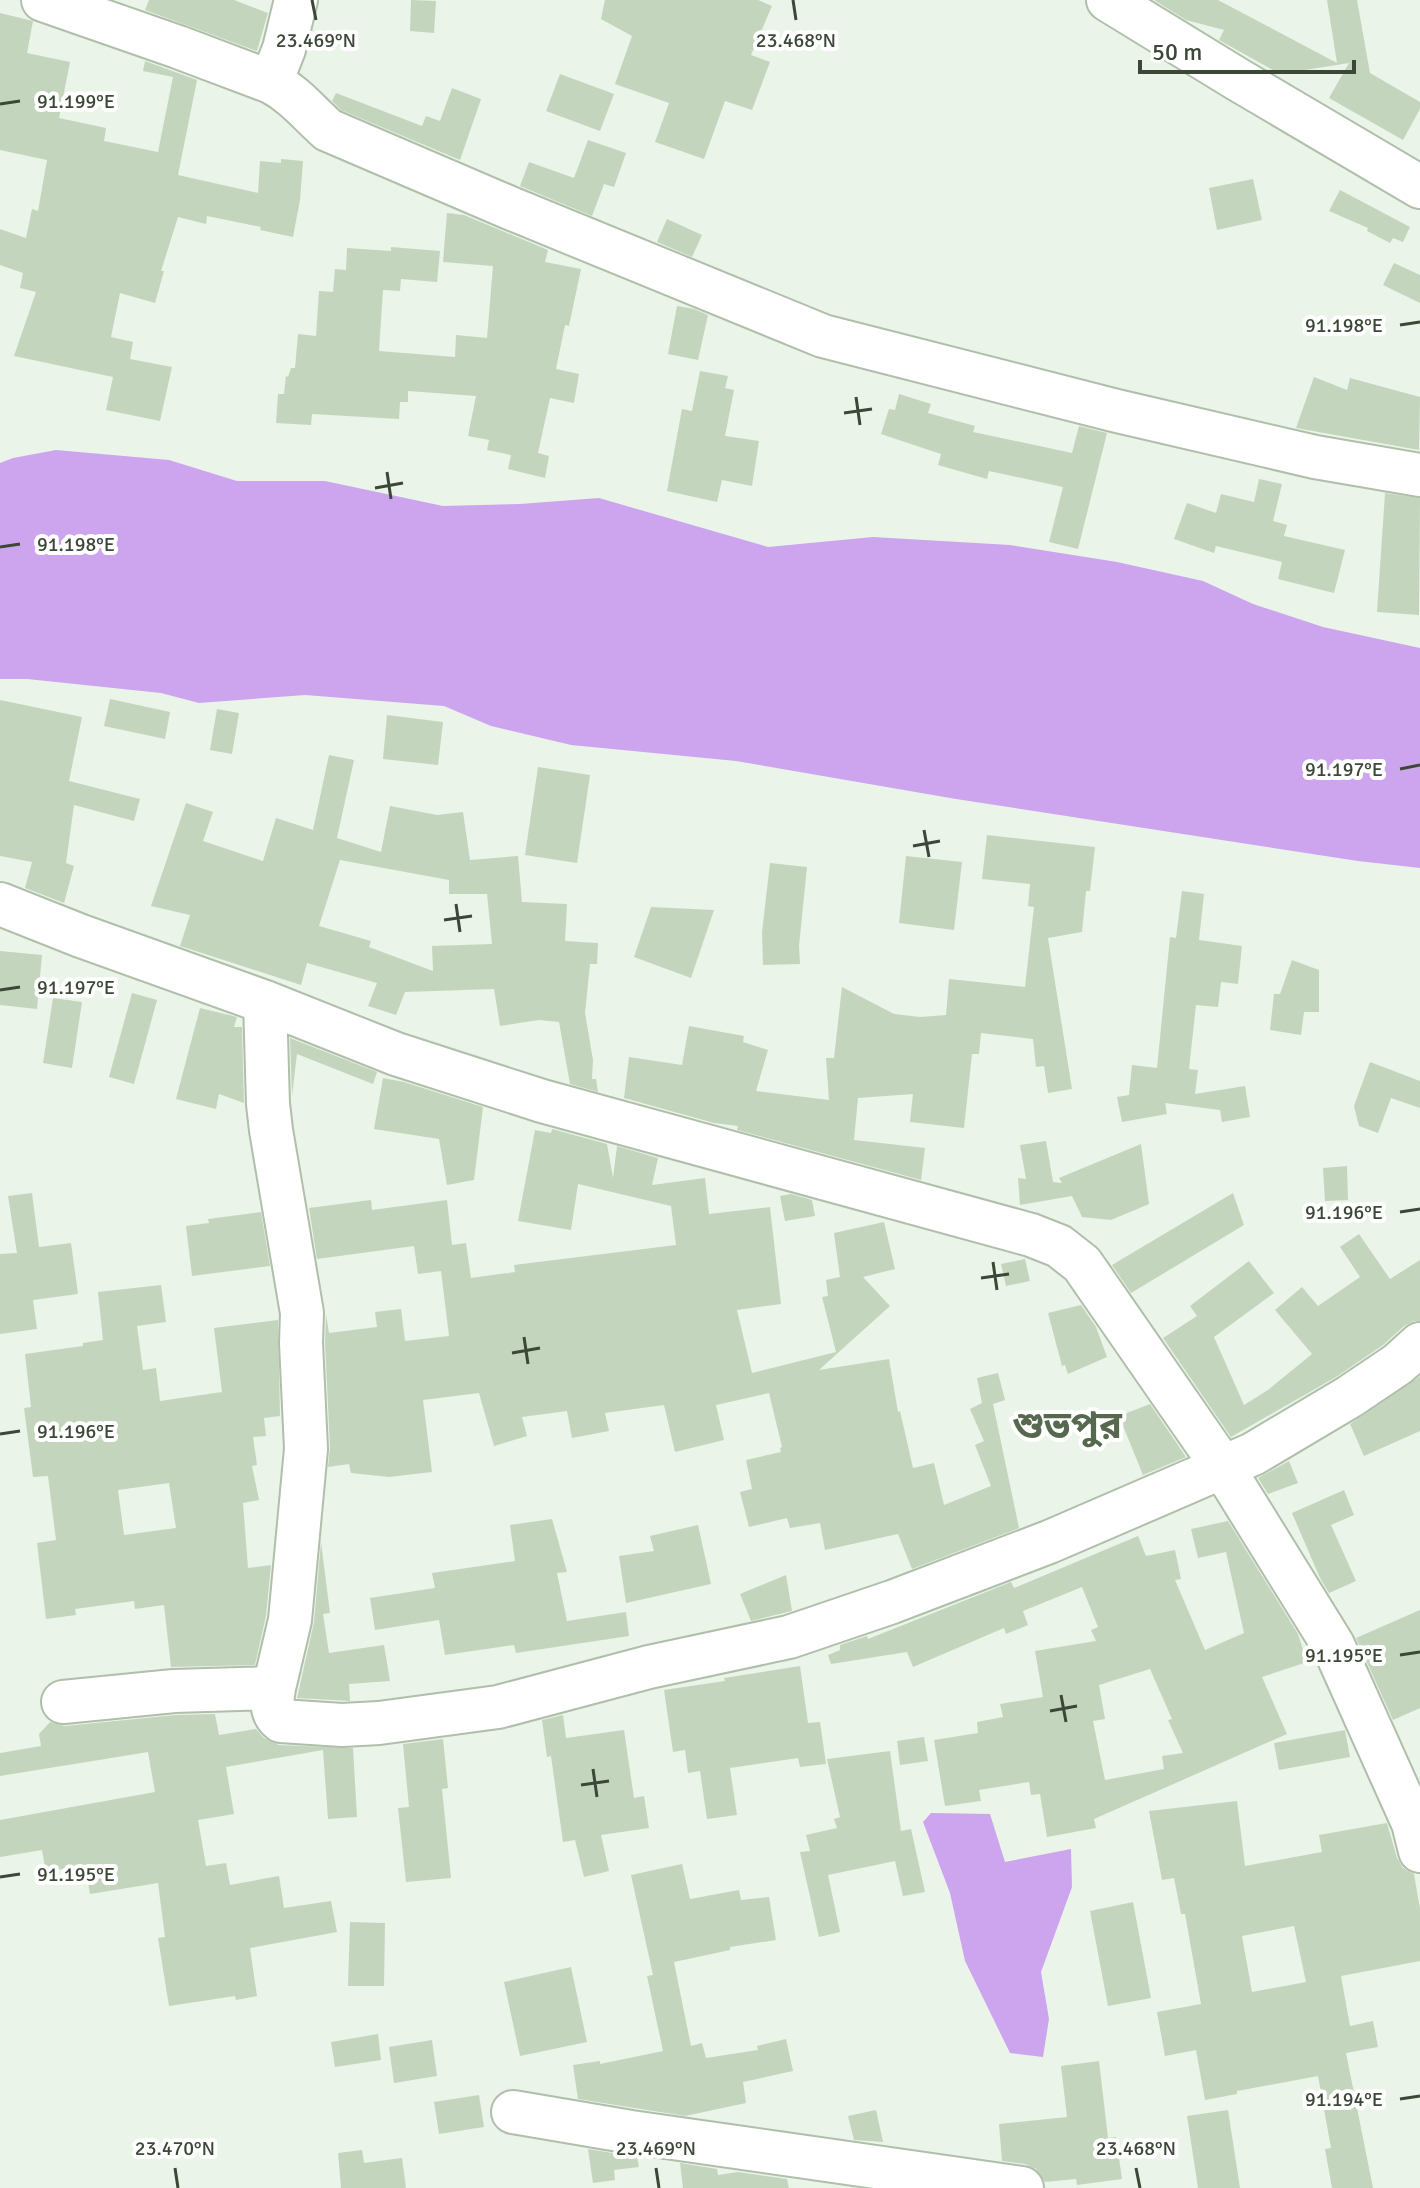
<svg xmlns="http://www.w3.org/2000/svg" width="1420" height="2188" font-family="Signika,'Noto Sans Bengali',sans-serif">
<rect width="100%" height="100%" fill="#eaf4e8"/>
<path fill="#cda5ef" d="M56,450L169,460L237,481H325L443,506L520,504L599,498L768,547L873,537L1010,545L1117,562L1203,581L1253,604L1323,627L1420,648V868L1358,861L956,799L736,761L571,745L491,726L444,706L305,695L199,703L161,693L27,679H0V463L13,458Z
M931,1813L990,1814L1005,1862L1071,1849L1072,1887L1041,1972L1049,2019L1043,2057L1010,2053L965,1961L950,1893L923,1822Z"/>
<path fill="#c4d5bd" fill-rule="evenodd" d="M149,0H234L268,13L257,51L145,10Z
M411,0L436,1L434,33L410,31Z
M605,0H758L772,6L751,55L770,62L752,110L725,101L704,159L655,142L669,103L615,84L632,36L601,19Z
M1154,0H1218L1337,63L1327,0H1357L1370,73L1420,102V109L1403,140L1329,98L1349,63L1280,74L1219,40L1224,30L1186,20Z
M0,13L33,21L27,53L70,62L59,118L106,128L104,141L158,152L173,77L143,71L145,61L197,80L178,175L258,193L260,161L281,163V159L303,161L300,200L293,237L260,230L261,227L207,216L206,224L178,217L161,271H164L155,303L120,293L111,337L133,342L130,359L172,367L160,421L106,410L113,377L14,356L36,292L20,288L23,273L0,265V229L26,238L32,209L38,211L47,160L0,150Z
M560,74L614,94L600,131L546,111Z
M452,88L481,99L460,160L341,110L332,101L336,93L422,126L426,116L440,121Z
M588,140L626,153L614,187L604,184L592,216L520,186L529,162L574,178Z
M1253,179L1262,220L1217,230L1209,188Z
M1340,190L1410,227L1403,242L1393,238L1390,243L1367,231L1368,228L1329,211Z
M447,213L464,215L548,250L545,262L581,269L569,326L565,325L556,369L579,374L574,403L550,398L538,453L549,456L545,478L508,469L511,455L487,450L489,440L468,436L476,396L408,391V402H400L399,419L312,414L311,425L276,423L278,394H284L286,376L288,377L291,368H295L298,334L316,336L319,291L333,292L335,269L346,270L347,248L391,251V247L440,251L437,282L401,279L400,291L383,290L379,351L455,357L456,335L487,338L493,266L443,262Z
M667,219L702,235L692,257L657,242Z
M1394,263L1420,275V303L1383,285Z
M677,306L694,309L708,315L698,360L668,354Z
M700,371L728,376L725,388L734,390L725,436L759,441L752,486L722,480L717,502L667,491L682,409L692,411Z
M1314,377L1347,390L1350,378L1420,397L1419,450L1296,428Z
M899,394L931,404L928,413L975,426L973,432L1072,453L1079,426L1107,433L1078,549L1049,542L1063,487L989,471L987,479L938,465L941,454L881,434L889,409L895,410Z
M1259,479L1282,484L1273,521L1287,525L1284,536L1345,550L1334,593L1278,579L1282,562L1216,546L1214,553L1174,539L1187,503L1216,513L1221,494L1254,502Z
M1385,493L1420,498L1419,615L1377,612Z
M110,699L170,712L165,739L104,726Z
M0,700L82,717L69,781L140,799L134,821L74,805L66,863L74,866L64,903L25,888L32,862L0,856Z
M217,709L239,713L232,754L210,750Z
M387,715L443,722L438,765L383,759Z
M329,755L354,760L337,838L381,852L390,806L437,815L463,812L470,860L518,856L522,902L567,904L565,941L598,943L597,964H590L585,1013L593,1060L592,1079H596L598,1092L570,1084L559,1022L539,1020L500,1026L494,989L405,992L396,1015L368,1006L377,983L307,963L301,985L180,946L190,915L151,906L186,803L213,812L203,841L263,861L276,818L313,830ZM340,860L449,880V894H487L492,944L432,946L433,971L369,947L371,941L319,926Z
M538,767L590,775L577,863L525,855Z
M987,835L1095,847L1090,891H1086L1082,932L1048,938L1072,1089L1048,1093L1044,1066L1036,1067L1033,1039L981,1033L979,1054H972L964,1128L910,1122L913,1094L858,1098L854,1140L925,1148L921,1180L737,1130L738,1126L714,1123L624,1098L629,1057L682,1065L689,1026L744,1036L743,1042L768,1050L756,1091L829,1100L826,1058H834L842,987L894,1014L920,1017L946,1015L949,979L1025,987L1034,907L1028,906L1030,884L982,879Z
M906,856L962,862L954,930L899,923Z
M770,863L807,867L799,946L800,964L763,965L762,932Z
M1182,891L1204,894L1199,940L1242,946L1238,984L1221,982L1218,1007L1196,1005L1189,1069L1198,1070L1195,1094L1245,1086L1250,1117L1222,1122L1220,1110L1165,1103L1167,1114L1122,1122L1117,1097L1129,1095L1132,1065L1157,1068L1170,937L1176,938Z
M651,907L714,910L691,978L634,957Z
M0,951L42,955L37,1009L0,1005Z
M1292,960L1319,970V1012H1304L1301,1035L1270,1030L1274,994H1280Z
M132,993L157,1000L134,1084L109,1077Z
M53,998L82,1002L72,1068L43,1063Z
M200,1008L237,1017L234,1027H242L244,1103L219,1094L216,1109L176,1099Z
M290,1038L377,1072L373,1084L297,1054L292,1096Z
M1370,1062L1420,1081V1108L1391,1098L1378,1133L1359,1126L1354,1106Z
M383,1078L404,1082L483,1107L474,1180L447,1185L439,1139L374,1129Z
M552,1129L607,1144L613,1178L617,1146L658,1158L652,1185L705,1178L709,1214L770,1207L781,1304L737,1310L752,1373L836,1352L822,1297L828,1296L826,1280L840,1277L834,1233L884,1222L895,1269L863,1277L890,1306L819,1370L889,1359L898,1412L900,1411L913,1468L934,1463L944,1505L991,1486L975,1445L984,1441L970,1409L982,1403L977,1378L998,1373L1005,1400L993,1404L1019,1528L912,1569L898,1534L825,1550L820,1523L790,1528L787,1518L749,1527L740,1492L752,1489L746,1460L781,1452L780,1448L782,1447L769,1393L716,1405L724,1440L675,1452L664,1405L605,1413L609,1431L572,1438L567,1411L522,1417L527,1436L494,1446L479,1393L423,1400L432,1472L389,1477L351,1473L349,1464L328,1467L330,1448L325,1343L326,1314L329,1333L377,1327L375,1312L401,1309L405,1341L449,1336L441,1271L418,1274L414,1246L317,1259L309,1208L371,1200L372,1210L447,1200L452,1245L466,1243L471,1278L507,1273L508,1275V1273L515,1272L514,1265L676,1245L671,1206L578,1184L571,1230L518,1221L535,1130L551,1133Z
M1046,1141L1053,1182L1062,1183L1059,1178L1141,1144L1149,1204L1111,1220L1082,1217L1072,1196L1020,1205L1018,1178L1026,1179L1020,1145Z
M1347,1166L1348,1200L1325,1201L1323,1168Z
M32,1193L39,1247L71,1243L78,1294L33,1300L37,1329L0,1334V1254L17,1253L8,1196Z
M1233,1193L1244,1225L1131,1293L1112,1265Z
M791,1194L812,1200L815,1216L785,1221L780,1196Z
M261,1212L270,1266L192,1276L186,1226L209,1223L208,1219Z
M1359,1234L1390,1279L1420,1260V1321H1414L1404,1326L1383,1345L1336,1377L1231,1437L1163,1338L1197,1316L1190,1306L1249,1261L1274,1293L1214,1337L1244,1405L1268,1390L1312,1354L1275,1310L1302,1287L1318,1306L1360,1277L1340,1247Z
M1025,1259L1030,1281L1006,1286L1001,1264Z
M161,1285L166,1322L137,1326L143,1370L156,1368L160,1401L222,1392L214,1328L278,1320L280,1416L264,1418L266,1436L253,1437L257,1465L252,1466L259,1500L243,1503L248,1568L271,1565L266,1616L255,1665L171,1667L164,1605L135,1609L134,1601L75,1609L76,1615L46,1619L37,1543L56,1540L48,1476L33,1477L24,1408L31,1407L25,1354L83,1346V1343L103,1340L98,1292ZM169,1483L176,1528L124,1535L118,1490Z
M1081,1305L1096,1327L1107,1357L1068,1374L1065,1365L1062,1366L1048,1313Z
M1420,1376V1431L1364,1456L1350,1424Z
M1150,1404L1186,1457L1143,1475L1119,1416Z
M1289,1461L1298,1483L1268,1494L1258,1478Z
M1344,1490L1354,1515L1331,1525L1356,1581L1329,1593L1320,1578L1292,1513Z
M552,1519L567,1572L557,1573L567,1621L626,1612L629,1636L516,1653L514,1645L445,1655L439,1620L375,1630L370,1598L435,1588L432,1573L515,1561L510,1525Z
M1228,1521L1298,1634L1307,1662L1262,1677L1287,1734L1094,1819L1096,1828L1047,1837L1040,1794L1031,1795L1029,1782L979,1790L981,1801L945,1806L934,1740L978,1733L977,1722L1003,1717L1000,1704L1043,1697L1035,1651L1096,1641L1091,1630L1098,1627L1082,1587L1023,1611L1028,1625L1006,1634L1004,1628L913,1667L907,1652L831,1664L828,1655L840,1650V1645L867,1636L868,1639L1011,1582L1014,1588L1138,1536L1146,1556L1175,1550L1181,1579L1175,1580L1205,1650L1244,1633L1226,1552L1198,1558L1191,1529ZM1150,1669L1172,1719L1168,1720L1183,1753L1162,1756L1164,1769L1105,1780L1093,1721L1105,1719L1099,1685Z
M698,1525L711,1584L626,1603L619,1556L654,1551L650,1536Z
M321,1542L330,1613L323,1614L329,1653L384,1645L390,1681L349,1684L350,1701L297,1698L314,1622Z
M786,1575L792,1611L751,1621L740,1594Z
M1420,1610V1708L1393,1720L1356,1638Z
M800,1666L808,1723L820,1722L826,1764L800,1767L798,1758L730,1768L737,1815L707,1819L700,1771L688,1773L685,1750L673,1752L664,1690L725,1681L724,1678Z
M215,1714L219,1735L256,1729L264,1738L279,1745L353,1748L357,1817L328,1819L323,1750L226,1767L234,1814L198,1820L206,1866L226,1863L230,1885L279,1876L284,1908L331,1901L337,1932L250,1948L257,1996L236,2000L235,1996L169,2006L158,1938L165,1937L158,1883L90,1894L85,1865L46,1872L42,1850L0,1857V1820L155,1792L148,1752L0,1776V1753L41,1746L39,1734L50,1722L65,1726L176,1715Z
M563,1715L566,1738L624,1730L634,1798L644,1796L649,1828L601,1835L609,1871L584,1877L575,1840L563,1842L551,1756L547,1757L542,1720Z
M1345,1730L1350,1757L1279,1770L1274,1743Z
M924,1737L928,1761L900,1765L897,1741Z
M443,1739L448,1788L442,1789L451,1878L406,1882L398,1808L409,1807L403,1744Z
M890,1751L901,1831L911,1829L925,1892L903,1896L895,1861L828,1875L840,1932L819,1937L800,1852L810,1851L806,1835L837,1828L834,1819L840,1817L827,1759Z
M1237,1801L1245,1866L1322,1852L1319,1835L1387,1823L1397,1858L1403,1868L1414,1874L1420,1909V1961L1341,1976L1350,2026L1373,2021L1378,2047L1346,2053L1373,2188H1332L1325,2149L1331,2148L1318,2076L1237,2091V2094L1205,2100L1196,2050L1165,2056L1157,2012L1201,2004L1185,1914H1181L1174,1878L1162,1880L1149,1811ZM1294,1926L1306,1982L1252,1992L1242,1936Z
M682,1864L690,1899L739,1890L741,1900L769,1897L776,1940L730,1947V1950L674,1962L691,2046L702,2043L706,2058L758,2050L757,2046L786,2039L793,2071L743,2082L746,2103L685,2116L578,2099L573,2065L600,2061V2064L663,2051L647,1976L653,1975L631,1875Z
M1133,1902L1151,1998L1108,2006L1090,1911Z
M350,1922L385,1923L384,1986H348Z
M571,1967L587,2042L520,2056L504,1982Z
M378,2034L381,2060L335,2067L331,2042Z
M432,2040L437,2076L394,2083L389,2047Z
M1099,2061L1108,2138L1116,2137L1122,2179L1077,2185L1076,2179L1045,2182L1036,2169L1025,2164L1002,2161L999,2124L1067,2117L1061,2066Z
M479,2095L484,2127L439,2134L434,2102Z
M876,2110L883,2142L854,2140L848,2116Z
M1228,2110L1240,2188H1198L1187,2116Z
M588,2149L637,2157L639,2167L614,2170L615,2180L593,2183Z
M362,2150L364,2163L402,2158L406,2188H341L338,2153Z
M680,2163L717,2169L718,2175L738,2172L787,2179L789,2188H683Z"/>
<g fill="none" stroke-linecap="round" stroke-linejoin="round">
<g stroke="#afbfaa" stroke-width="46">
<path id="minor" d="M43,0L178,47L271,82C294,94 309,113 328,130L510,208L823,336L1117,411L1315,457L1420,475
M1108,0L1237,79L1420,187
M271,82L284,49L296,0
M0,904L81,936L265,1002L396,1054L542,1101L1031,1235L1059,1246L1082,1264L1222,1466L1333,1645L1413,1823L1420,1851
M265,1002L268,1104L271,1130L302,1313L301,1343L306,1449L290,1620L274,1688
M63,1702L174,1691L274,1688C272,1701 270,1712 281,1721L342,1725L379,1723L498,1707L649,1667L789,1637L892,1602L1049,1542L1253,1454L1349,1397L1398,1364L1420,1344
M513,2112L631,2132L1022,2188"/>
</g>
<use href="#minor" stroke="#fff" stroke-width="42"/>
</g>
<path fill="none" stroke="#3b4737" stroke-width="3" d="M312,0L316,20M793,0L796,20M0,104L20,101M1400,325L1420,322M856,397L860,425M844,413L872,409M387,472L391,499M375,488L403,483M0,547L20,544M1400,769L1420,765M924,830L929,857M913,846L940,841M456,904L460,932M444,920L472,916M0,990L20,987M1400,1212L1420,1209M993,1262L997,1290M981,1278L1009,1274M524,1337L528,1364M512,1353L540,1348M0,1434L20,1431M1400,1655L1420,1652M1061,1695L1066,1722M1050,1711L1077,1706M593,1769L597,1797M581,1785L609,1781M0,1877L20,1874M1400,2099L1420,2096M175,2168L178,2188M656,2168L659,2188M1136,2168L1140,2188"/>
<g text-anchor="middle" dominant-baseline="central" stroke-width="8" stroke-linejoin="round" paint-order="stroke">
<g font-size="38" font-weight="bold" fill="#56694e" stroke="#fff">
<text x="1067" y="1425">শুভপুর</text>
</g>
</g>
<g font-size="20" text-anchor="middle" fill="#3b4737" stroke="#fff" stroke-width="8" stroke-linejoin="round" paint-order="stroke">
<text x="316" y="47">23.469°N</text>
<text x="796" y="47">23.468°N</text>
<text x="76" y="108">91.199°E</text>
<text x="1344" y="332">91.198°E</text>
<text x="76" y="551">91.198°E</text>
<text x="1344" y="776">91.197°E</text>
<text x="76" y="994">91.197°E</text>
<text x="1344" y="1219">91.196°E</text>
<text x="76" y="1438">91.196°E</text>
<text x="1344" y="1662">91.195°E</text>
<text x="76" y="1881">91.195°E</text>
<text x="1344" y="2106">91.194°E</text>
<text x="175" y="2155">23.470°N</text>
<text x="656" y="2155">23.469°N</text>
<text x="1136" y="2155">23.468°N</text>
</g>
<path d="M1140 60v12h214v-12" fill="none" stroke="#3b4737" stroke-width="4"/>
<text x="1152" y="60" font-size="24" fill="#3b4737" stroke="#ffffff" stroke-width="6" paint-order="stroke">50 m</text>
</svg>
